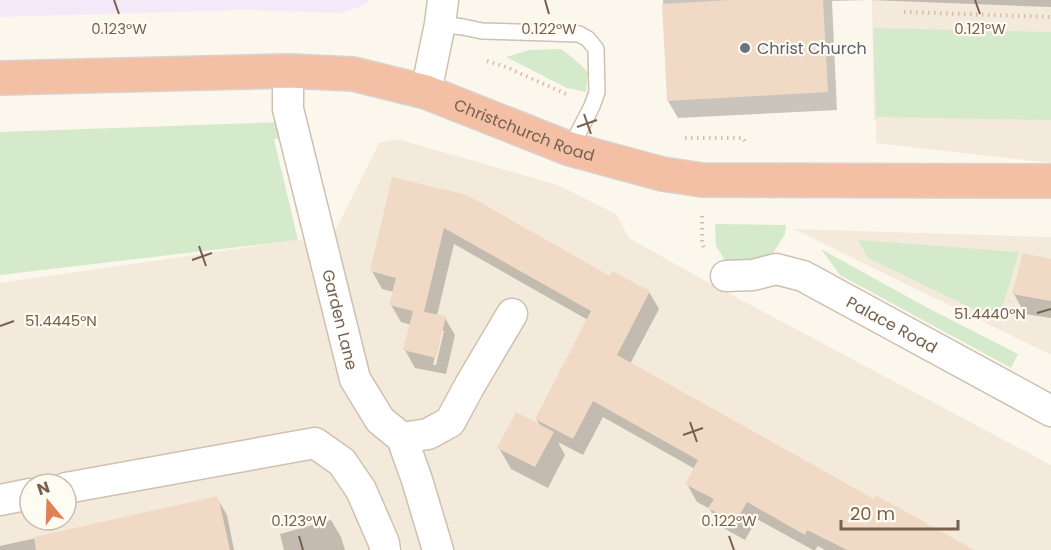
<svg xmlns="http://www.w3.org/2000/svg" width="1051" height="550" font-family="Poppins,sans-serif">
<rect width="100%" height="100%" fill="#fcf7ed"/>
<path fill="#f4eadb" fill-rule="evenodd" d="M872,0H1051V163L876,143V120H874Z
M397,139L558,185L616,214L629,238L702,279L1051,465V550H404L389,511L403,550H0V283L298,240L334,233L379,143ZM30,484H66V520H30Z
M794,229L1051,237V355L830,247Z"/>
<path fill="#f4e9f9" d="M0,0H371L362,6L341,13L244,10L0,17Z"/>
<path fill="#d5eaca" d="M873,28L1051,32V120L876,117Z
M561,49L573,58L588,72L586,92L567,88L506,57L529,50Z
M281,122L284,138L274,139L298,240L0,275V132Z
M715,224L786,225L785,234L773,253L750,260L726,262L716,246Z
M858,240L1019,252L998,321L868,258Z
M821,249L926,307L1018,354L1011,368L840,275Z"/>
<path fill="#0003" fill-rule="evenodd" d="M663,0H1051V7L869,0L832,1L837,110L678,118L668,101Z
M394,179L610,278L649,292L659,309L630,364L874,502L971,550H825L818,546L815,550H813L757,519L745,540L720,526L710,509L697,502L687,484L695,469L603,417L583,455L558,442L565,455L548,488L511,469L499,448L541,427L536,419L588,320L454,244L437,316L445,318L455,335L446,374L415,368L405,350L411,325L401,322L391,305L394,292L382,289L372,271ZM441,331H444L436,365H433Z
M1051,260V318L1025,314L1014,294Z
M217,498L227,515L234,550H0V546Z
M331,520L341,537L345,550H284L280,534Z"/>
<path fill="#f1dac5" d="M729,0H823L828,92L667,101L662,4Z
M392,177L467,195L610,276L612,271L650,291L617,355L874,499L876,495L974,550H847L807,530L805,535L747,502L735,523L708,508L714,499L685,484L698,460L593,401L573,439L535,419L591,311L444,228L424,312L446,316L436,358L403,350L413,311L389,305L396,278L370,271Z
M1023,253L1051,259V301L1012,294Z
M516,412L554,432L535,467L497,448Z
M218,496L230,550H36L34,537Z"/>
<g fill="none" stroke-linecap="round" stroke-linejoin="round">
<g stroke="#cfc0b1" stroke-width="18">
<path id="lane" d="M440,24L463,27L482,31L579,34L588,39L596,49L597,92L592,106L570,149"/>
</g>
<g stroke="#cfc0b1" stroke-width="33">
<g id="street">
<path id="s1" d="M288,71V109L355,379L380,420L402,438L417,480L438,550"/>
<path d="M426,92L440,24L443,0"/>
<path id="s2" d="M726,276L753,275L776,269L803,276L1051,411"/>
<path d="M402,438L428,434L450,422L470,385L512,314"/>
<path d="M66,488L315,443L342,462L361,490L384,543L385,550"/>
<path d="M0,500L30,494"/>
</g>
</g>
<g stroke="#d9d2ce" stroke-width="36">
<g id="highway">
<path id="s3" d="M0,78L288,71L353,74L426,92L570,149L662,174L702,180L1051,181"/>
</g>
</g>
<path stroke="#d7bda7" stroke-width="4" stroke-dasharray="1.5 4.5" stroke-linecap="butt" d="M904,12L1051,17
M487,61L506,67L566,94
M685,138H743L746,143
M702,216V243L705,250"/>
<use href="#lane" stroke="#fff" stroke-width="15"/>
<use href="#street" stroke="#fff" stroke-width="30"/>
<use href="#highway" stroke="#f3c0a6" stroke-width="33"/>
</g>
<path fill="none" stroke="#78604f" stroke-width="2" d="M114,0L119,14M545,0L549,14M975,0L980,14M584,114L591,134M577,127L597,120M199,246L206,266M192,260L212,253M1037,313L1051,309M0,326L14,321M690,422L697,442M683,435L703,428M299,536L303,550M729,536L734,550"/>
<circle fill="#6b7280" stroke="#fefbf3" stroke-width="2" cx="745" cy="48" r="6"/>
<g text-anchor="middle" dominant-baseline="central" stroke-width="4.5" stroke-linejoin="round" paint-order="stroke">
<g font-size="16" fill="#5b616d" stroke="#fefbf3" text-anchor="start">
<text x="757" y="48">Christ Church</text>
</g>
<g font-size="16" fill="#78604f" stroke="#fefbf3">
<text stroke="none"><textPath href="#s3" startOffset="534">Christchurch Road</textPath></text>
<text stroke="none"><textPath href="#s1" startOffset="255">Garden Lane</textPath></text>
<text stroke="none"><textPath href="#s2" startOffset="180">Palace Road</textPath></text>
</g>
</g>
<g font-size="15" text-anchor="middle" fill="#78604f" stroke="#fefbf3" stroke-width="4.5" stroke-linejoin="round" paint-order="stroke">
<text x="980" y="34">0.121°W</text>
<text x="119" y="34">0.123°W</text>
<text x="549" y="34">0.122°W</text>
<text x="990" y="319">51.4440°N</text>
<text x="61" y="326">51.4445°N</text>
<text x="299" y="526">0.123°W</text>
<text x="729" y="526">0.122°W</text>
</g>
<g transform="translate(48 502) rotate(341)"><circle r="28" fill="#fefbf3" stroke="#c8bdb1" stroke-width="1.5"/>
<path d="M0-4.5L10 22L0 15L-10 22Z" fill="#e18057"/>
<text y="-9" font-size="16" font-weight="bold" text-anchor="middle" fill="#78604f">N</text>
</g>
<path d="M841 520v9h117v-9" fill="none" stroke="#78604f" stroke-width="3"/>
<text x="850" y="520" font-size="18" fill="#78604f" stroke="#fefbf3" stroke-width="4.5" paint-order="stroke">20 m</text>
</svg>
